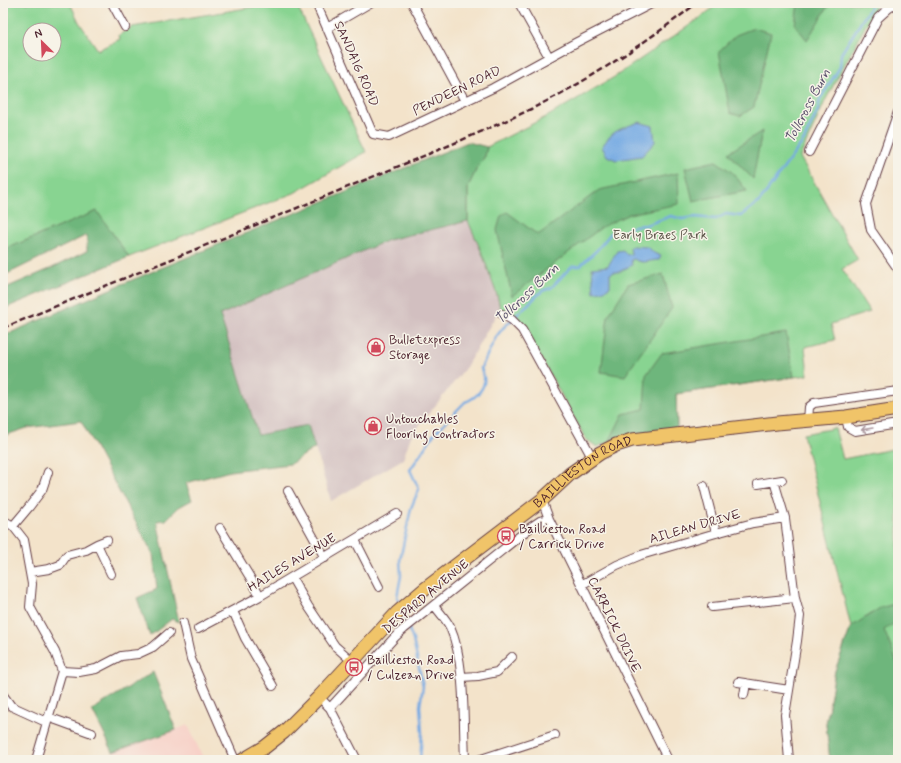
<svg xmlns="http://www.w3.org/2000/svg" width="901" height="763" font-family="Mynerve,sans-serif">
<rect width="100%" height="100%" fill="#f7f3e8"/>
<filter id="ink" filterUnits="userSpaceOnUse"><feTurbulence type="fractalNoise" baseFrequency=".025" numOctaves="2"/><feDisplacementMap in="SourceGraphic" scale="8" xChannelSelector="R" yChannelSelector="G"/><feConvolveMatrix kernelMatrix="1 2 1 2 8 2 1 2 1" color-interpolation-filters="sRGB"/></filter>
<filter id="wash" filterUnits="userSpaceOnUse"><feTurbulence type="fractalNoise" baseFrequency=".012" numOctaves="4" result="noise"/><feDisplacementMap in="SourceGraphic" scale="16" xChannelSelector="R" yChannelSelector="G"/><feGaussianBlur stdDeviation="0.9" result="paint"/><feColorMatrix in="noise" values="0 0 0 0 0 0 0 0 0 0 0 0 0 0 0 0 0 1.4 0 .05"/><feComposite in="paint" operator="in"/></filter>
<g filter="url(#wash)">
<rect width="100%" height="100%" fill="#f3e3ca"/>
<path fill="#f7d1c8" d="M188,725L204,760H117L113,752Z"/>
<path fill="#d2bfc0" d="M468,221L482,253L497,295L500,308L466,367L411,436L403,459L331,501L308,425L258,435L220,315L388,240Z"/>
<path fill="#88d491" stroke="#697a5e" fill-rule="evenodd" d="M3,3H70L79,22L98,50L120,39L119,35L132,27L277,3H296L366,152L294,193L129,257L97,212L3,250ZM30,30H54V54H30Z
M719,3H878L826,99L800,157L858,260L842,269L870,312L831,324L835,340L805,347L808,375L676,394L677,428C650,432 622,434 597,447L586,439L523,326L500,308L497,295L482,253L468,221V187L477,168L485,156L487,147L548,116L616,76L700,18Z
M835,428L843,459L898,448V760H830L826,724L835,671L851,627L803,434Z"/>
<path fill="#6eb67b" stroke="#5c6a53" d="M798,3H830L807,40L795,25Z
M754,28L771,33L754,107L740,116L730,113L719,51L736,35Z
M762,131L753,179L728,153Z
M468,142L487,147L485,156L477,168L468,187V221L388,240L220,315L258,435L308,425L315,448L290,464L230,471L186,483L192,500L179,507L166,520L157,521L179,622L172,619L150,636L137,598L157,589L153,554L81,421L27,428L3,436V336L115,287Z
M716,161L733,173L747,191L693,201L685,168Z
M678,173L679,204L629,214L602,227L512,296L497,230L501,216L507,212L538,235L599,190Z
M97,211L129,257L3,309V289L52,268L87,251V235L3,276V250Z
M663,274L672,308L625,376L601,372L608,316L628,284Z
M786,333L794,377L676,394L677,428L631,435L610,440L623,414L644,409L646,375L662,353Z
M898,603V621L884,630L898,665V760H830L826,724L835,671L851,627L880,608Z
M153,672L176,730L113,752L92,710Z"/>
<path fill="#76aae3" stroke="#606487" d="M639,122L653,126L655,142L642,156L616,160L607,156L602,147C613,129 621,129 639,122Z
M633,246L647,247L654,253L661,256L659,260C650,260 642,265 634,259L631,260L632,265L619,272H614L610,274V287L602,291L594,292L592,268L608,266L617,251L623,250L627,255L631,254L630,247Z"/>
<g fill="none" stroke-linecap="round" stroke-linejoin="round">
<path stroke="#76aae3" stroke-width="2.5" d="M400,604L397,597L401,576L400,560L411,508L419,489L410,470L434,434L465,402C474,399 486,389 484,378C483,375 482,371 481,368L496,337L503,328L542,291L551,288L572,266H580L597,250L611,233H621L634,226L646,225L671,216L682,219L695,217L716,219L726,214L741,216L760,201L804,140L818,110L820,99L840,67L841,54L868,11L872,3
M403,613L413,640L423,686L420,706L422,733L420,760"/>
</g>
</g>
<g filter="url(#ink)">
<g fill="none" stroke-linecap="round" stroke-linejoin="round">
<g stroke="#633c43" stroke-width="10">
<path id="minor" d="M112,3L125,27
M316,3L373,134L389,137L493,88L577,42L653,3
M412,3L465,101
M519,3L549,57
M327,28L370,3
M898,112L866,204L871,230L898,269
M809,152L878,18L889,8L898,3
M502,314L512,320L522,330L593,459
M846,417L848,427L855,431L898,424
M808,421L809,407L814,403L898,391
M774,481L785,518L795,598L800,616L797,641L785,715L789,760
M758,484L782,480
M704,486L716,533
M288,491L325,558
M542,500L549,519L668,760
M3,520L13,526L24,540L32,584L30,607L55,652L62,671L36,760
M13,526L29,507L42,490L48,472
M220,528L251,579L260,596
M355,540L379,587
M97,544L107,540
M30,572L49,569L60,565L67,555L86,550L97,544L111,574
M292,578L308,606L335,646L352,661
M581,585L617,565L641,555L716,533L753,523L785,518
M434,605C439,612 446,619 450,627C466,663 463,720 465,760
M712,607L795,598
M233,611L245,638L273,686
M183,623L191,659L235,760
M198,629L260,596L397,514
M62,671L79,672L96,669L121,656L138,654L153,647L169,633
M461,677L478,676L497,672L512,657
M738,682L789,690
M3,695L11,706L46,722
M744,695L746,683
M319,697L330,708L357,760
M330,708L395,637L404,629L531,527L540,521L549,519
M48,717L92,733
M478,760L555,735"/>
</g>
<g stroke="#633c43" stroke-width="15">
<g id="primary">
<path id="s1" d="M243,760L265,747L284,732L319,697L397,613L425,589L542,500L570,474L600,453L616,445L632,440L777,423L846,417L898,409"/>
</g>
</g>
<use href="#minor" stroke="#fff" stroke-width="8"/>
<use href="#primary" stroke="#f0c469" stroke-width="13"/>
<path stroke="#4a1f2b" stroke-width="2.5" stroke-dasharray="6 3" stroke-linecap="butt" d="M3,328C116,281 230,236 343,189C406,163 470,138 531,109C590,80 645,43 697,3"/>
</g>
<defs><path id="oneway-shaft" d="M-6 0H5M1.5-3L5.5 0L1.5 3" fill="none" stroke-width="1.6" stroke-linecap="round" stroke-linejoin="round"/></defs>
<use stroke="#ae9aa0" href="#oneway-shaft" transform="translate(867 429) rotate(170)"/>
</g>
<defs>
<g id="shop-ring" transform="scale(0.9)"><circle r="9.5" fill="#f7f3e8" stroke="#d1495b" stroke-width="1.5"/><path d="M-5-2.5h2.3a2.7 3.5 0 0 1 5.4 0H5L5.5 6h-11ZM-1.5-2.5h3a1.5 2.3 0 0 0-3 0Z" fill="#d1495b"/></g>
<g id="bus-ring" transform="scale(0.9)"><circle r="9.5" fill="#f7f3e8" stroke="#d1495b" stroke-width="1.5"/><path d="M-5-6H5V4H4V6H2V4H-2V6H-4V4H-5ZM-3.5-4V0h7V-4ZM-3.5 1.2v1.5H-2V1.2ZM2 1.2v1.5H3.5V1.2Z" fill="#d1495b"/></g>
</defs>
<g fill-rule="evenodd">
<use href="#shop-ring" x="376" y="347"/>
<use href="#shop-ring" x="373" y="426"/>
<use href="#bus-ring" x="506" y="536"/>
<use href="#bus-ring" x="354" y="667"/>
</g>
<g text-anchor="middle" dominant-baseline="central" stroke-width="3" stroke-linejoin="round" paint-order="stroke">
<g font-size="13" fill="#4a1f2b" stroke="#f7f3e8">
<text transform="translate(356 64) rotate(66)">SANDAIG ROAD</text>
<text transform="translate(457 91) rotate(-26)">PENDEEN ROAD</text>
<text stroke="none"><textPath href="#s1" startOffset="448">BAILLIESTON ROAD</textPath></text>
<text transform="translate(695 527) rotate(-16)">AILEAN DRIVE</text>
<text transform="translate(292 563) rotate(-31)">HAILES AVENUE</text>
<text transform="translate(426 597) rotate(-40)">DESPARD AVENUE</text>
<text transform="translate(614 625) rotate(64)">CARRICK DRIVE</text>
</g>
<g font-size="13" fill="#5d554a" stroke="#f7f3e8">
<text x="660" y="235">Early Braes Park</text>
</g>
<g font-size="13" fill="#4a1f2b" stroke="#f7f3e8" text-anchor="start">
<text x="389" y="340">Bulletexpress<tspan x="389" dy="15">Storage</tspan></text>
<text x="386" y="419">Untouchables<tspan x="386" dy="15">Flooring Contractors</tspan></text>
<text x="519" y="529">Baillieston Road<tspan x="519" dy="15">/ Carrick Drive</tspan></text>
<text x="367" y="660">Baillieston Road<tspan x="367" dy="15">/ Culzean Drive</tspan></text>
</g>
<g font-size="14" font-style="italic" fill="#59506b" stroke="#f7f3e8">
<text transform="translate(808 106) rotate(-62)">Tollcross Burn</text>
<text transform="translate(527 294) rotate(-43)">Tollcross Burn</text>
</g>
</g>
<rect width="901" height="763" fill="none" stroke="#f7f3e8" stroke-width="16"/>
<g transform="translate(42 42) rotate(336)"><circle r="19" fill="#f7f3e8" stroke="#b29e9c"/>
<path d="M0-3L7 15L0 10L-7 15Z" fill="#d1495b"/>
<text y="-6" font-size="11" font-weight="bold" text-anchor="middle" fill="#4a1f2b">N</text>
</g>
</svg>
